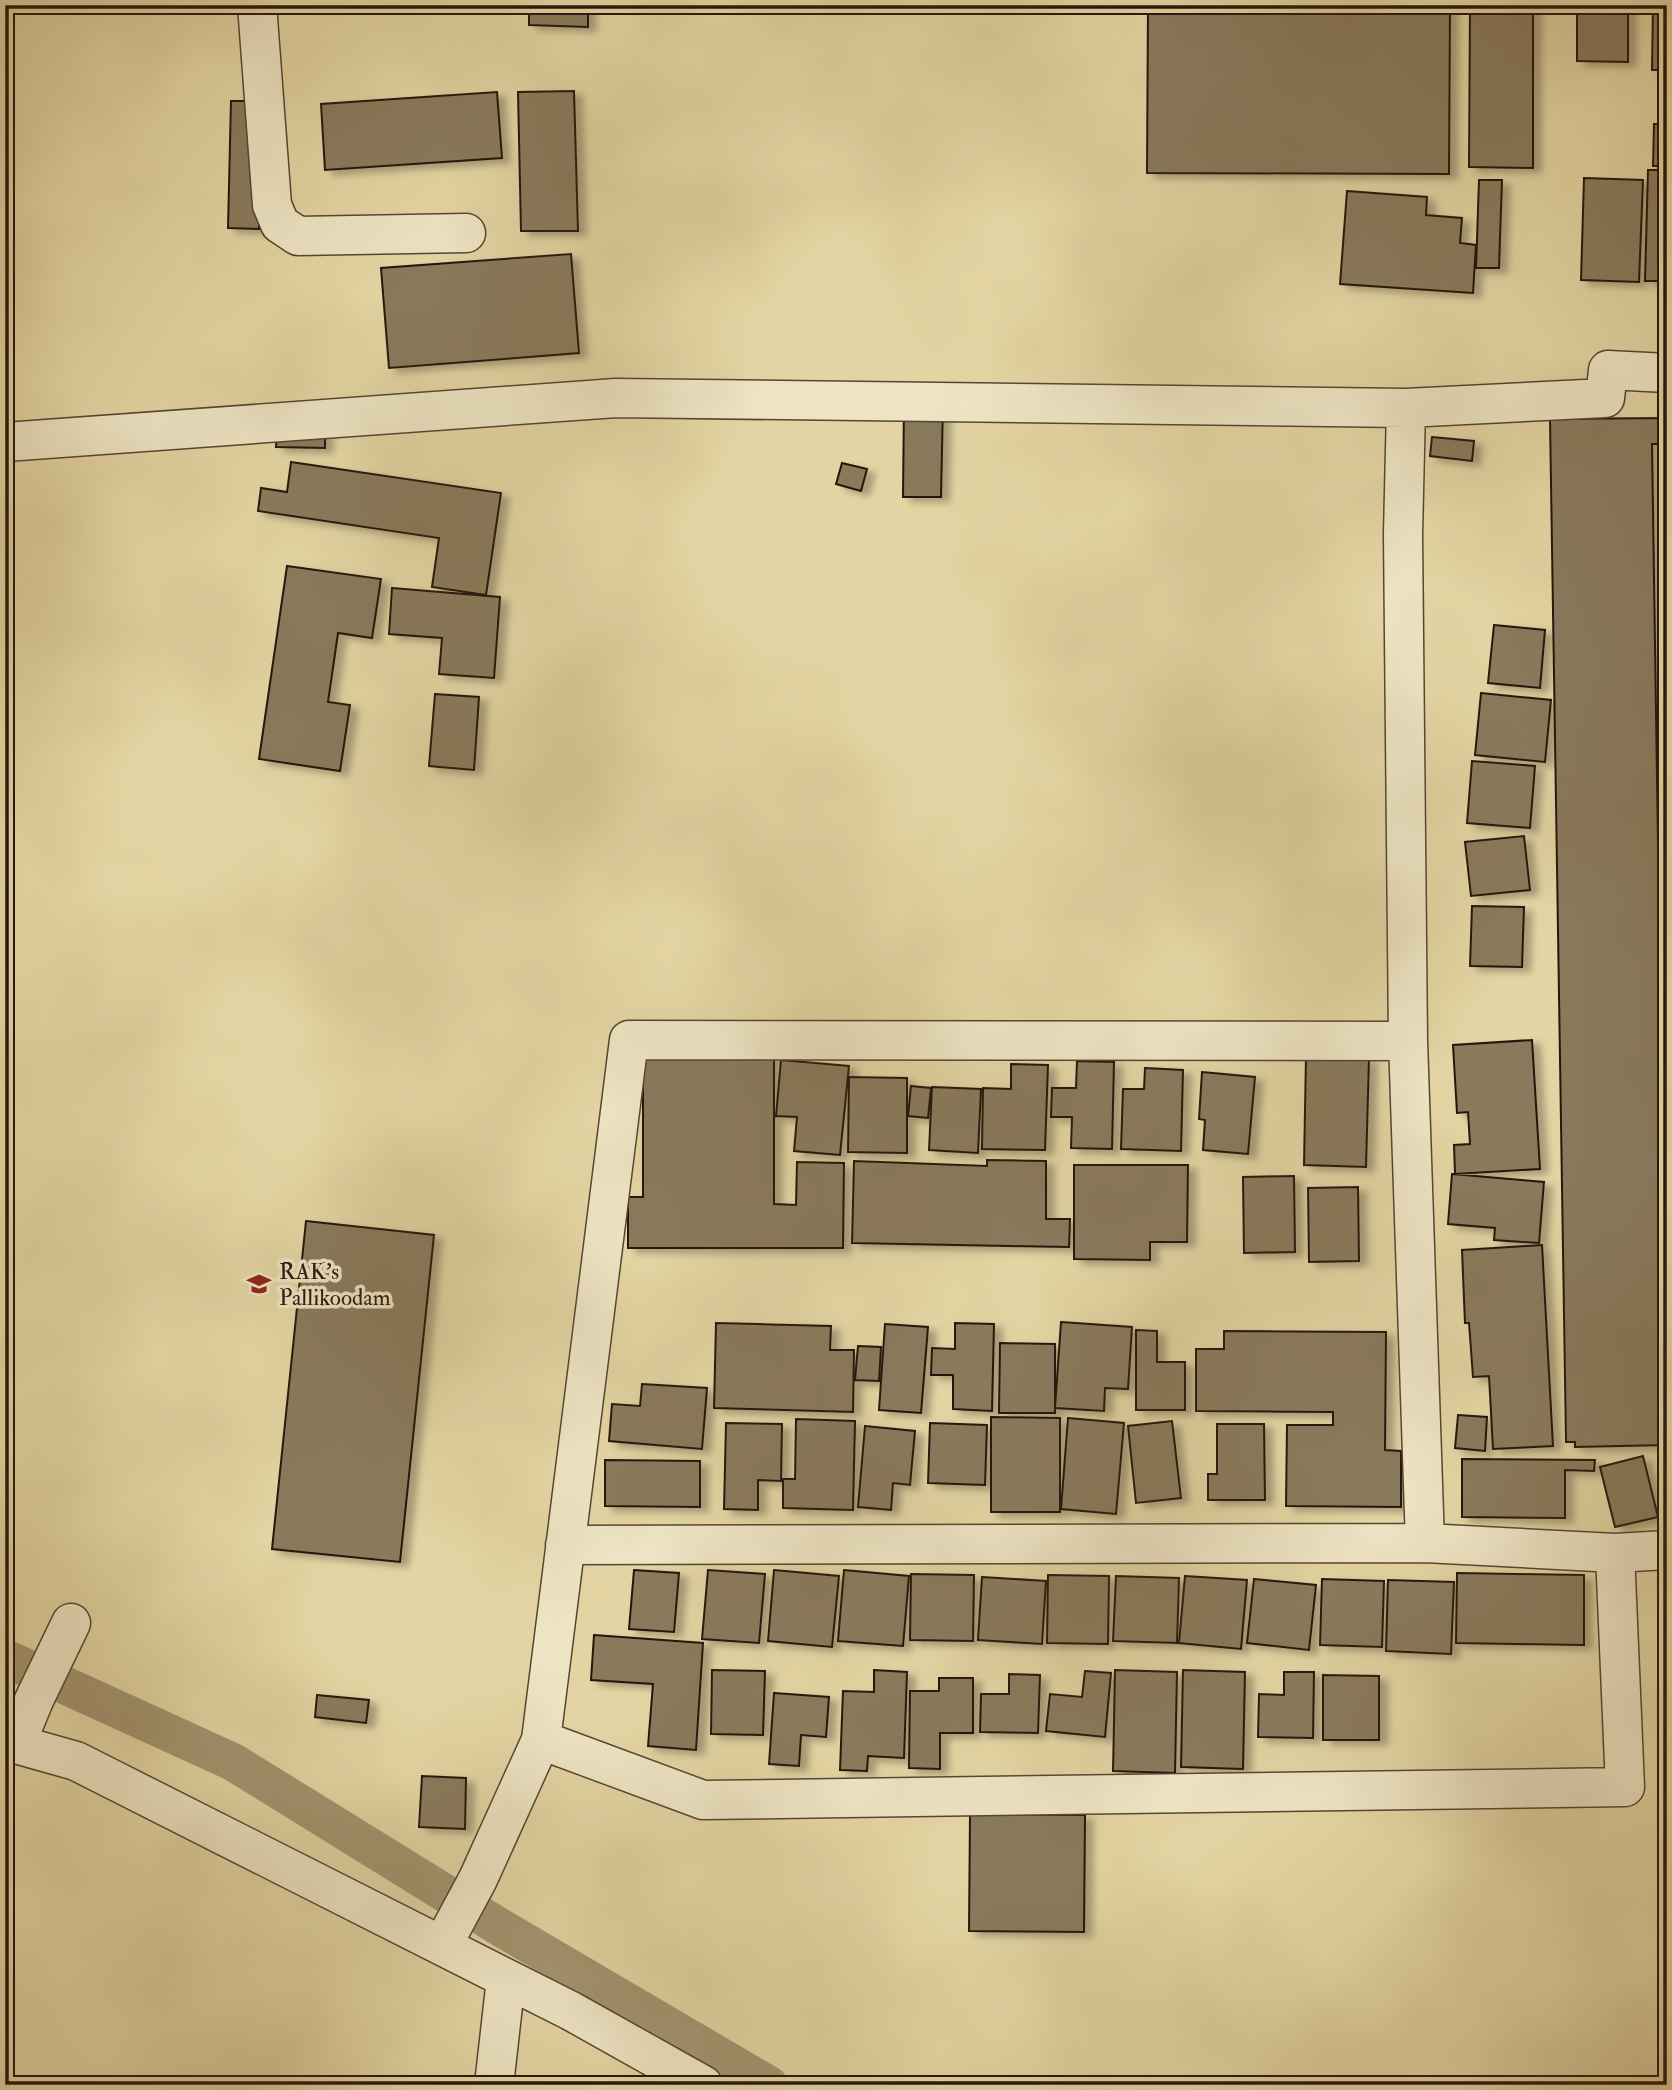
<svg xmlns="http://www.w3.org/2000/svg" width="1672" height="2090" font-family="'IM FELL Double Pica',serif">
<defs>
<filter id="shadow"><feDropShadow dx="8" dy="4.5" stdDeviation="3.5" flood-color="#0004"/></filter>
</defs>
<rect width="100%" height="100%" fill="#e3d5a3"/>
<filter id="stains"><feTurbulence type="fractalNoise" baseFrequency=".00286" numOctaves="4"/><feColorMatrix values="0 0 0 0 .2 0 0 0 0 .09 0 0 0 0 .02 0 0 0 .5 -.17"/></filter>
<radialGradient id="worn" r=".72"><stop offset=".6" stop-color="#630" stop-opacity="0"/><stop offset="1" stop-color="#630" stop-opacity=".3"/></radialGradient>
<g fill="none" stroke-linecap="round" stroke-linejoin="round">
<path stroke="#a39470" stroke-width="38" d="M5,1658L233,1762L503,1929L769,2085"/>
</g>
<path fill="#897a5b" stroke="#27170c" stroke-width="2" filter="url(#shadow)" d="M529,5H588V27L529,25Z
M1148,5H1450L1449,174L1147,173Z
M1470,5H1533V168L1469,167Z
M1577,5H1628V62L1577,61Z
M1653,5H1667V70H1652Z
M574,91L578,231H521L518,92Z
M497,92L502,158L325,170L321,104Z
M231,101H262L259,229L228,228Z
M1654,124H1667V166H1653Z
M1648,170H1667V281H1645Z
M1584,178L1643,180L1639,282L1581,280Z
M1479,180H1502L1499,268H1476Z
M1347,191L1427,197L1426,215L1462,218L1460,243L1476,245L1473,293L1340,284Z
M571,254L579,353L389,368L381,268Z
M904,403H943L941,497H903Z
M1667,418V444H1652L1667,1445L1575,1447V1442H1566L1550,419Z
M277,430L325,431V448L276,447Z
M1432,437L1474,441L1472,461L1430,456Z
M291,462L501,493L486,595L432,587L439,538L258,511L261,488L287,492Z
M842,463L867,469L861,491L836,484Z
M287,566L381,579L372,638L338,633L328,702L350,705L340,771L259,759Z
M392,588L500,597L494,678L439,674L442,638L389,634Z
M1494,625L1545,630L1540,688L1488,683Z
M1481,693L1551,700L1545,762L1475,755Z
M435,694L479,697L474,770L429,766Z
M1472,761L1535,766L1530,828L1467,823Z
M1524,836L1530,890L1471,896L1465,842Z
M1472,906L1524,907L1522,967L1470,966Z
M1532,1040L1540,1169L1455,1174L1454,1145L1470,1144L1468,1112L1457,1113L1453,1045Z
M643,1053H774V1204L796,1205L797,1162L844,1163L843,1248H628V1197H643Z
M1306,1056L1369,1058L1366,1167L1304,1165Z
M781,1060L849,1066L840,1155L794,1151L797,1117L776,1116Z
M1077,1061L1114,1062L1112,1149L1071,1148L1072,1117H1051L1052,1088H1076Z
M1011,1064L1048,1065L1045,1150L982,1149L983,1088L1011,1089Z
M1145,1068L1183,1070L1181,1151L1121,1149L1123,1089H1144Z
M1202,1072L1255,1077L1248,1154L1203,1150L1205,1120L1199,1119Z
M849,1077L907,1078V1153L848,1152Z
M911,1086L931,1088L928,1118L908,1116Z
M932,1087L981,1089L978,1153L929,1150Z
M987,1160L1046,1161V1219H1070L1069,1247L852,1243L854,1161L987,1166Z
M1074,1165H1188L1187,1242H1150V1260L1074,1259Z
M1452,1174L1544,1182L1539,1243L1494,1240L1495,1228L1448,1224Z
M1294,1176L1295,1252L1244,1253L1243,1177Z
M1358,1187L1359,1261L1309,1262L1308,1188Z
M306,1221L434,1235L400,1562L272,1549Z
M1542,1245L1553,1446L1493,1449L1489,1376L1473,1377L1469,1323H1465L1462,1250Z
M1061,1322L1132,1327L1128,1389L1105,1388L1104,1411L1055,1408Z
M716,1323L831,1326L830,1350H854L853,1412L714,1408Z
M955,1323L994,1324L992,1411L953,1409V1375H931L932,1348L955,1349Z
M885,1324L928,1327L921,1413L879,1410Z
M1136,1330L1157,1331V1362H1185V1410H1136Z
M1224,1331L1386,1332L1385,1450L1401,1451V1507L1286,1506L1287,1425H1333V1412L1196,1411V1349H1224Z
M1000,1343L1055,1344V1413H999Z
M858,1346L881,1347L879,1381L855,1380Z
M642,1384L707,1388L702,1449L609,1441L612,1404L640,1406Z
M1458,1415L1487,1417L1485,1451L1455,1448Z
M991,1417L1060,1418V1512H991Z
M1068,1418L1124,1423L1116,1514L1061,1509Z
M796,1419L855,1421L853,1510L783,1508V1479H795Z
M1172,1421L1181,1498L1136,1503L1128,1426Z
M726,1423L782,1424L781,1481L758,1480V1510L724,1509Z
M930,1423L987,1425L985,1485L928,1483Z
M1217,1424H1264L1265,1500H1208V1474H1217Z
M865,1426L915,1431L910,1485L893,1483L891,1510L858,1507Z
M1643,1456L1658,1517L1615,1527L1600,1467Z
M1462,1459L1595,1460L1594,1471L1565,1470V1518L1462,1517Z
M605,1460L700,1461V1507L605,1506Z
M634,1570L679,1573L674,1632L629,1629Z
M708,1570L765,1574L759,1643L702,1639Z
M774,1570L839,1576L832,1647L768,1641Z
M844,1570L909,1576L903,1646L838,1641Z
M1457,1573L1584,1575V1645L1456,1643Z
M911,1574L974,1575L973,1641L910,1640Z
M1048,1575L1109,1576L1108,1644L1047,1643Z
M1116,1576L1179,1578L1177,1643L1113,1641Z
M1185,1576L1247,1580L1241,1649L1179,1643Z
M982,1577L1046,1581L1042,1644L978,1640Z
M1254,1579L1316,1585L1309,1650L1247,1643Z
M1322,1579L1384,1581L1382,1647L1320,1645Z
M1388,1580L1454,1582L1451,1654L1386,1651Z
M594,1635L703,1643L696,1750L648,1746L653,1684L591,1680Z
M712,1670L765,1671L763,1735L711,1734Z
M874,1670L907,1672L904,1758L868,1756L867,1771L840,1770L843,1691L874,1692Z
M1115,1670L1177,1672L1175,1773L1113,1771Z
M1183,1670L1245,1672L1243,1769L1181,1767Z
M1085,1671L1111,1673L1105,1737L1046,1731L1050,1694L1082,1697Z
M1284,1672H1314L1313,1738L1258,1737L1259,1694L1284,1695Z
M1009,1674L1040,1675L1038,1733L980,1732L981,1694H1009Z
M1323,1675L1379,1676V1740H1323Z
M939,1678H973V1733H940V1769L909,1768L910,1691H939Z
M774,1693L829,1697L826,1737L801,1735L799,1766L769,1764Z
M317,1695L369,1700L366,1723L315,1717Z
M422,1776L466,1778L465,1829L419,1827Z
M970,1814L1085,1815L1084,1932L969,1931Z"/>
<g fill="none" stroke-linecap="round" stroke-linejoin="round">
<g stroke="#564632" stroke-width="41">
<path id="minor" d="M257,5L272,205L280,224L298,236L466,233
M5,442L616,398L1406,408
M1408,1041L1403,534L1406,408L1605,398L1608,370L1667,373
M1615,1553L1667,1550
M541,1740L703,1800L1625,1787L1615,1553L1425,1543
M5,1741L76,1761L571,2011L703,2085
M16,1744L34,1700L71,1623
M442,1946L478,1879L541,1740L629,1040L1408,1041L1425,1543L565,1545
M494,2085L506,1979"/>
</g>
<use href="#minor" stroke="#ede4c3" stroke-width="38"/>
</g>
<defs>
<g id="school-bare" transform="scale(1.89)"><path d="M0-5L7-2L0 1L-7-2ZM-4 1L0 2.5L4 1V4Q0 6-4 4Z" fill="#8f2418" stroke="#ede4c3" stroke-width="2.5" paint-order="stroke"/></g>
</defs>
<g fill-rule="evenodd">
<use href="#school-bare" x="259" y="1284"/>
</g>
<g text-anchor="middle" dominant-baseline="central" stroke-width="7" stroke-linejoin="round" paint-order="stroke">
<g font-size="23" fill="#27170c" stroke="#ede4c3" text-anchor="start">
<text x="279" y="1271">RAK's<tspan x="279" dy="26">Pallikoodam</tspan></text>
</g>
</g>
<rect width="1672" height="2090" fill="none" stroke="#e3d5a3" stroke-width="28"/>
<rect x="7" y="7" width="1658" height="2076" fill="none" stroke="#27170c" stroke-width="3.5"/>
<rect x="14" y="14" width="1644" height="2062" fill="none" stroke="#27170c" stroke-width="2"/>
<rect width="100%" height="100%" filter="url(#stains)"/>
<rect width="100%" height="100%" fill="url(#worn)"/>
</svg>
